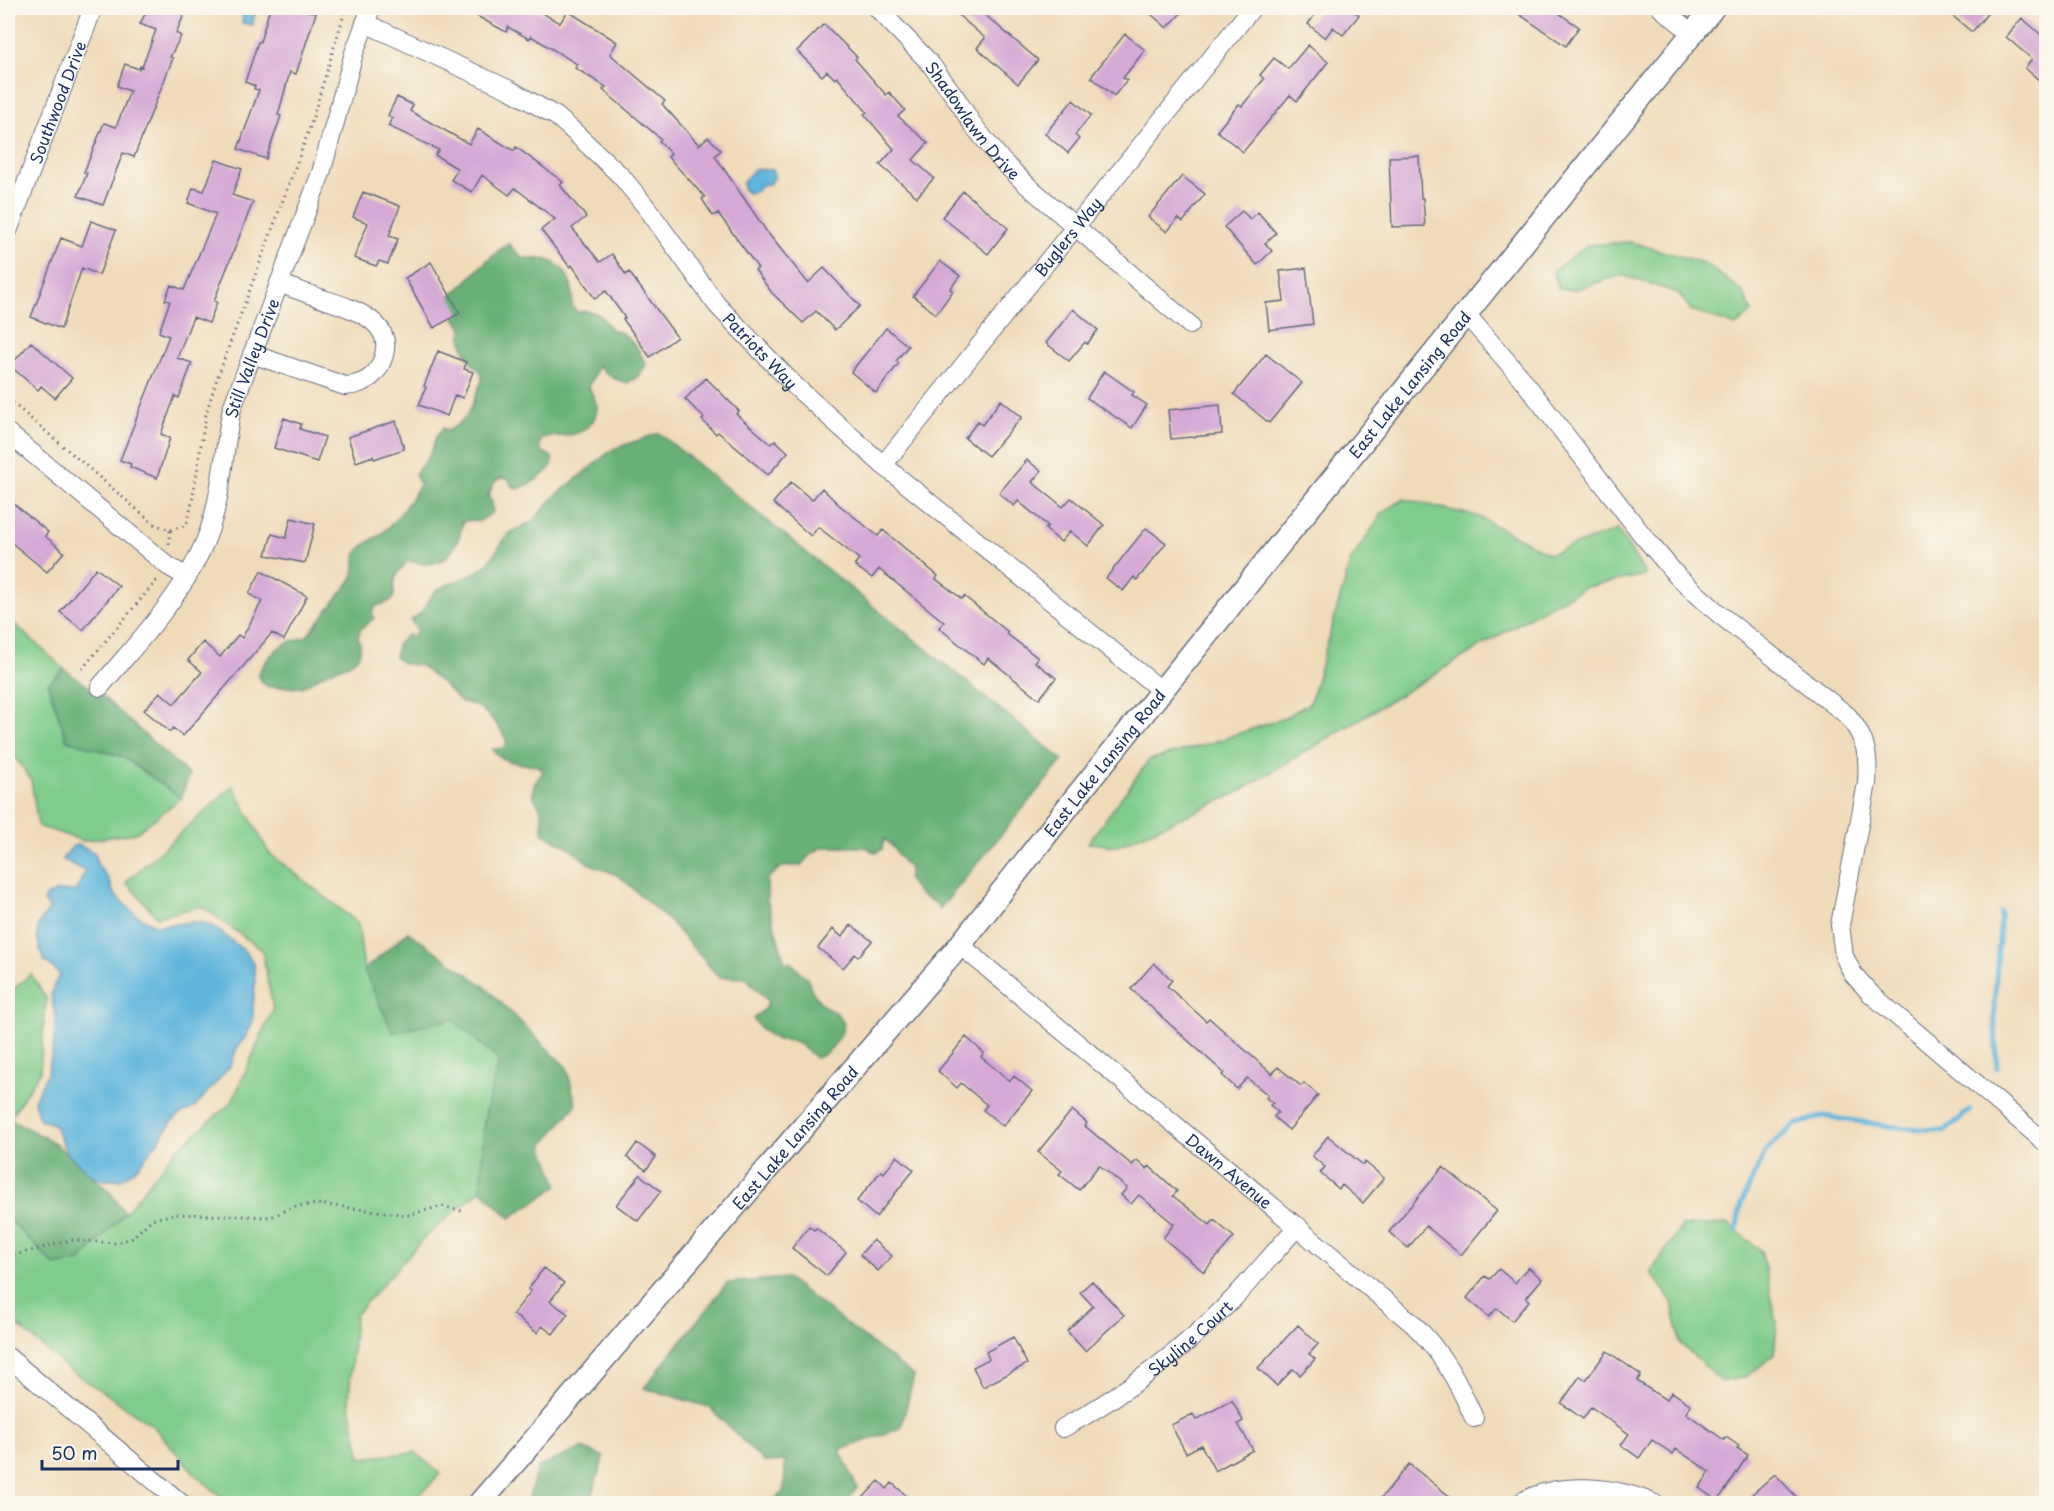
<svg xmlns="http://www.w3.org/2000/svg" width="2054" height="1511" font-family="'Playpen Sans',sans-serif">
<rect width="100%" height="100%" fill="#fbf7ec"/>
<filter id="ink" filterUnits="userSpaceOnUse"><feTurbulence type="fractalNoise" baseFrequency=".0167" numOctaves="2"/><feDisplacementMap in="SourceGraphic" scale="12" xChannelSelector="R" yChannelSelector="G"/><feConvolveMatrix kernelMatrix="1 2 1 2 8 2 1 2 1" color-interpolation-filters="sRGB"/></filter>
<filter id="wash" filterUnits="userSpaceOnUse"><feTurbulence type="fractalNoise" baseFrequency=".008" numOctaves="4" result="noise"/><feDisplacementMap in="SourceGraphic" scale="24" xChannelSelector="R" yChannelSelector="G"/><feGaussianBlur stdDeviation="1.35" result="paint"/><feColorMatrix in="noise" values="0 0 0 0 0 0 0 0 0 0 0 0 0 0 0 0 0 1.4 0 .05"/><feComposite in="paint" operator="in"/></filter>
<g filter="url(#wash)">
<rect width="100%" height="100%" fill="#f0dbb9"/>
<path fill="#80cc8b" stroke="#4e7e74" stroke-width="1.5" d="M1630,242L1704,263L1743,292L1752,312L1736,326L1691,310L1678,293L1622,275L1573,290L1558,288L1553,271L1587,245Z
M1404,499L1479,517L1549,554L1618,530L1646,575L1586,587L1538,612L1235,794L1117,846L1088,843L1149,760L1214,742L1284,718L1310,703L1351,560L1383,512Z
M8,618L64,669L48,684L67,740L123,757L181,798L136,833L83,841L38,826L31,780L8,746Z
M233,786L269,853L358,923L364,970L452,1018L499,1060L484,1120L481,1190L426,1236L355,1315L349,1401L361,1458L415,1452L440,1474L412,1503H229L197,1476L152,1425L67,1368L8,1317V1218L55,1266L80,1261L125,1213L174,1152L232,1102L273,1009L262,950L201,906L157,917L126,882Z
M31,974L46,998L40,1072L8,1121V994Z
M1728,1224L1761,1251L1777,1322L1774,1355L1746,1377L1722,1382L1680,1343L1672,1302L1651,1272L1682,1226Z"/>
<path fill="#68b077" stroke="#42706a" stroke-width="1.5" d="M509,244L522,258C529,259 535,258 542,259C565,262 575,284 572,306L577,312L588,311L600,315L611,329L624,334L638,349L646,365L639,376L628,383C618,381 604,375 599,365L589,386C591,393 597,402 597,408C596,425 580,435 564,436C556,437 549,435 541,439L540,445L541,451L552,457V465C543,477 532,484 518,489L512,486L508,479L500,478L493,484L488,497L492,501L493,512L479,522L472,520L460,522L463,523C458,543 451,563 428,564C421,565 415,561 408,561C403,566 399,571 396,577C389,595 405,599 376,606L372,612L374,618L361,629L358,638C369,664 339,666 324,674C317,677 311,683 304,686C297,689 292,687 285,687C271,687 266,691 258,675C263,663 276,647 289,642C296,639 301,640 308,635L352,579C358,568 352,561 357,553C363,542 377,539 386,530C399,517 410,501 420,485L415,474C419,467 427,462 430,454C436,442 432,439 443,428L448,431L459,424L469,412L482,380L481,372L471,362L464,349L462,342V328L451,312L450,296C471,280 486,257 509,244Z
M659,433L1063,760L939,910L936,903L921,896L908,880L910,868C897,860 896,845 884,839L882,849L876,853L865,847H822L811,854L801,865L781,867L767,879V900L785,963L790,962L808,979L812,991L820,1002L826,1008L837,1013L844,1024C842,1037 829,1055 816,1058L795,1041L778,1040L763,1031L753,1019L766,1007L768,1001L746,978L719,977L672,924L619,876L588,863L567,846L544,834C541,826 543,819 541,810C540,805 536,802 534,798C530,788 537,779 543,772L540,767C521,762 505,766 492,749L503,748L507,743C501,725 481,703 461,702L442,683L419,665L405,664L395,658L397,645L407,635L413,636L417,631L411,620L421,613L428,600L436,590L476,572L488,563L509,533L533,521L554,497L613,449Z
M64,669L102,696L189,775L181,798L123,757L67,740L48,684Z
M408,932L483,985L567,1068L576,1105L543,1145L558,1186L510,1218L481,1190L484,1120L499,1060L452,1019L393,1033L364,970Z
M10,1119L55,1143L110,1192L125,1213L80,1261L55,1266L8,1218V1121Z
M787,1278L914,1376L901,1428L840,1450L857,1488L846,1503H770L784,1491L785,1461L764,1462L709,1407L644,1388L727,1283Z
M582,1448L604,1457L589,1503H527L538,1467Z"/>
<path fill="#5eb5db" stroke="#3c729c" stroke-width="1.5" d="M244,8H257L254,17L253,25L242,23Z
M755,169L772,170L775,177L769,184L761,185L757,191L747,193C736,183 748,177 755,169Z
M79,845L95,853L97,864L109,880L114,894L136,915L157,926L193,922L203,923L214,927L246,952L254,965L255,983L252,1024L247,1035L237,1048L230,1066L194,1108L179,1115L171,1123L157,1143L135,1170L120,1180H102L88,1173L67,1153L55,1127L51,1123L41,1120L38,1116L34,1100L47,1074L53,1049L56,1019L51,996L54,985L60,975L49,964L44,962L37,938L38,925L50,908L44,902L45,897L57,891H76L85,871L62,859L73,846Z"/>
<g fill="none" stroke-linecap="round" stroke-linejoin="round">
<path stroke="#5eb5db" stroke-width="5" d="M1997,1068L1994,1005L2001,912
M1736,1231L1741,1204L1766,1150L1795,1125L1823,1116L1895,1127L1945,1131L1970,1110"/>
</g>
<g id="blocks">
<path fill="#d5a8d6" d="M148,8H187L176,33L181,36L170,57L173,58L134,157L123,153L103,205L78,196L87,173L84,172L104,123L116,127L130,91L117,86L125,64L139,69L140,66L142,67L156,30L140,24Z
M270,8H296L316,13L296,74L290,72L278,115L281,116L266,159L238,149L259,90L254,89L255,86L245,82L258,42H260Z
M462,8H533L560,23L568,11L617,42L610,54L665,101L662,104L699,145L708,137L721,150L715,156L767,232L808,283L824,268L860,306L835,330L816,311L803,323L772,293L755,270L758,268L718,213L713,216L702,199L705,197L668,157L671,154L659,141L661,139L603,90L606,87L575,68L577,64L531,36L529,39L508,27L506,32Z
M950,8H977L1038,60L1018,84L977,48L985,38Z
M1144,8H1186L1167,28Z
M1320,8H1349L1359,15L1343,35L1333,27L1325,38L1308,24Z
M1510,8H1564L1560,14L1579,27L1566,46Z
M1943,8H1992L1972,32Z
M2022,18L2046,39V86L2025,68L2032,59L2006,37Z
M824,24L857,57L855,59L886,95L889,92L905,110L898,116L928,143L913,160L934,178L917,197L880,165L894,149L864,114L867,112L837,77L835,79L827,71L822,76L797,51Z
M1125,34L1145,50L1123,78L1127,80L1114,96L1091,77Z
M1308,45L1328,62L1297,101L1290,95L1243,152L1217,131L1239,104L1242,106L1264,79L1260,75L1274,58L1288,69Z
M397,97L413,105L410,111L469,144L478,129L514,151L516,147L563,182L560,185L586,217L572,228L600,262L612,254L626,275L629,272L677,337L650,357L623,319L625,318L606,291L595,299L572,265L570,267L541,230L555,219L515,188L509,195L482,175L472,192L451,180L458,169L435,155L439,150L388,126L392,118L388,115Z
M1073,100L1091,115L1075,135L1079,139L1068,153L1045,134Z
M1419,156L1421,198H1423L1425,226L1392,227L1389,157Z
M216,160L242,169L232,195L253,202L214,301L217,302L209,323L193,317L177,358L192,363L179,398L175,396L161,434L170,438L157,478L130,467L131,464L120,460L169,336L159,332L170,301L165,300L171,285L184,290L216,214L188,203L193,188L204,191Z
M1182,176L1205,194L1183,222L1178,218L1167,232L1148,217Z
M963,191L1008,228L988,254L942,217Z
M363,192L400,206L389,236L398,239L388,264L379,261L376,266L354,258L368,223L353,217Z
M1242,211L1250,219L1258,212L1276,233L1265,243L1272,251L1257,265L1224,227Z
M91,221L116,230L99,275L82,268L61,329L31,317L61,238L82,246Z
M940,261L960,276L950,289L953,291L936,314L913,296Z
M431,262L460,313L434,328L405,278Z
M1306,268L1313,324L1269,330L1266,303L1284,301L1280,271Z
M1073,309L1098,330L1087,344L1085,342L1069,361L1046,343Z
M886,328L908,346L896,361L899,363L876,393L851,372Z
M31,342L72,378L55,398L41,386L38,390L10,366Z
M438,351L466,362L464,369L473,372L463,398L455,395L447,416L419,405L426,387L424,386Z
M1266,354L1302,383L1269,423L1234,394Z
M1104,371L1134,392L1132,395L1147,405L1132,428L1087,398Z
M706,378L739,411L736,414L771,444L775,440L788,452L768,475L718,432L716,434L702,420L704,418L685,399Z
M1001,400L1022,417L988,456L965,438L978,421L982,425Z
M1220,405L1222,434L1171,439L1168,410Z
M284,418L301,424L300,429L325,437L317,462L274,448Z
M396,421L404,449L374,459L373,456L356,462L348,437Z
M1027,460L1041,471L1032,482L1063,507L1071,498L1104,525L1088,546L1070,531L1061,542L1045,529L1048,526L1018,501L1014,506L999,493Z
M791,482L812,500L822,488L838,504L878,536L883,530L938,576L936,579L962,599L964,596L1008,632L1007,634L1038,658L1035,662L1056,678L1039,699L988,658L984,664L939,628L944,622L879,569L872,578L854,565L859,559L818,527L811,536L773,503Z
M8,499L48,532L45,536L64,552L47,572L8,540Z
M291,518L315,524L305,563L266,555L272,534L286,538Z
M1146,528L1166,543L1137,580L1134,577L1123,591L1106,578Z
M96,568L119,586L83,630L60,612Z
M261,571L307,596L284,640L272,633L183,736L173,728L170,732L144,710L160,692L174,704L202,672L188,660L203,642L220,657L238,635L242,638L262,601L249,594Z
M851,925L872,941L858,957L855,954L843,968L818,948L833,929L842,937Z
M1154,963L1172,980L1167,986L1206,1021L1209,1018L1272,1074L1278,1067L1301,1086L1304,1083L1318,1095L1289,1130L1274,1117L1278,1112L1270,1105L1273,1103L1266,1098L1268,1095L1247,1078L1237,1089L1222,1075L1224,1073L1131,989Z
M966,1037L984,1053L981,1057L1010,1081L1014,1076L1032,1091L1003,1126L983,1110L987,1105L961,1083L957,1088L938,1071Z
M1072,1110L1087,1123L1085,1126L1132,1165L1137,1160L1147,1169L1149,1166L1177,1191L1173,1196L1210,1225L1214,1220L1234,1237L1204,1272L1163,1238L1174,1224L1139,1195L1131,1204L1121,1195L1127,1188L1099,1165L1079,1190L1059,1174L1062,1171L1038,1152Z
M1328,1136L1363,1165L1365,1162L1384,1178L1363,1203L1342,1185L1339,1189L1320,1173L1325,1167L1312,1156Z
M637,1143L656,1157L646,1170L627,1157Z
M897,1156L914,1170L876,1217L857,1201L881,1171L884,1173Z
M1443,1167L1497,1211L1461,1255L1426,1226L1408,1248L1389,1232Z
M640,1175L661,1191L638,1221L616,1205Z
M809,1226L814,1230L816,1228L846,1252L827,1276L792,1248Z
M873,1240L892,1256L878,1271L860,1255Z
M1528,1267L1542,1279L1526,1298L1529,1301L1512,1321L1497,1308L1489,1317L1467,1298L1485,1276L1490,1279L1499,1269L1515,1283Z
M544,1268L564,1283L550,1301L568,1314L553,1334L542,1326L537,1333L513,1314L531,1291L528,1289Z
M1092,1281L1124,1315L1085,1351L1067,1331L1093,1306L1080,1292Z
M1298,1325L1318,1344L1309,1354L1315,1359L1300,1375L1293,1369L1277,1386L1258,1368Z
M1013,1337L1027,1364L983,1387L973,1367L989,1359L986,1352Z
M1607,1351L1641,1375L1637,1381L1666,1400L1672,1392L1691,1405L1686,1413L1724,1440L1726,1437L1739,1446L1737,1448L1748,1455L1718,1501L1699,1488L1710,1472L1676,1449L1673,1454L1652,1440L1639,1458L1621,1445L1629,1434L1591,1407L1583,1419L1561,1403L1580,1376L1586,1380Z
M1232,1400L1243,1421L1238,1424L1253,1450L1215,1471L1201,1445L1186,1453L1171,1425L1193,1414L1196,1420Z
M1409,1464L1458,1503H1377Z
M1775,1474L1802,1503H1742Z
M879,1481L887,1489L892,1483L915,1503H858Z"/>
</g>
</g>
<g filter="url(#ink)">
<use href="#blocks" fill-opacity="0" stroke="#666b7e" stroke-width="1.5"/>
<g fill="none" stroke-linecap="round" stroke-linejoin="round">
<g stroke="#666b7e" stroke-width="20">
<g id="minor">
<path id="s1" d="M877,8L929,62L956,98L973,125L1002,161L1027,185L1190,325"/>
<path d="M1661,8L1692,33"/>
<path id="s2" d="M365,23L510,90L556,116L570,128L621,176L647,208L717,305L795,386L883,465L1162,691"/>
<path id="s3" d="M8,231L93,8"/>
<path d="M1466,314L1523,380L1644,537L1678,577L1719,614L1848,716C1866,739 1869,754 1867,783L1840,925L1844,956L1853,974L1871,994L2046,1143"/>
<path d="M252,354L345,386C361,385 375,378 381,363C400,322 351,308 323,299C308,294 294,289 279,283"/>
<path d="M8,433L168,566L187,577"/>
<path id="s4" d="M883,465L1252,8"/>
<path id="s5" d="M100,687C141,638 191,588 211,525C223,487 224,447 232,408L321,173L354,53L371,8"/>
<path id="s6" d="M960,945L1413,1324C1442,1352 1458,1382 1474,1418"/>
<path d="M8,1357L182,1504"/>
<path id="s7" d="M1063,1428C1125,1394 1184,1349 1234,1298C1256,1274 1276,1250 1298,1226"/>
<path d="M1518,1504C1557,1480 1615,1486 1655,1504"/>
</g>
</g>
<g stroke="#666b7e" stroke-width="25">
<g id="major">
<path id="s8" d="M479,1504L960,945L1075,798L1713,8"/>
</g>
</g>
<path stroke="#666b7e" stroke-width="3" stroke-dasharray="1.5 4.5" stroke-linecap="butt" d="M8,399L154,524L170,530L183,526L187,522L192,503L206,414L215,384L309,130L346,8
M169,544L170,530
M82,669L157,580
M8,1257L70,1240L114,1243L132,1238L152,1219L175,1214L271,1217L296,1206L318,1204L408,1215L442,1206L465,1212
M8,1491L20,1504"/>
<use href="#minor" stroke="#fff" stroke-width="18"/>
<use href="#major" stroke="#fff" stroke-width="22"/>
</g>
</g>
<g text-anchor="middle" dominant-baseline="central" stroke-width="5" stroke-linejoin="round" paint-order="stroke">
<g font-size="16" fill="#1b2f5e" stroke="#fbf7ec">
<text stroke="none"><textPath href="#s3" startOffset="138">Southwood Drive</textPath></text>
<text stroke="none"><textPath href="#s1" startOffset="148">Shadowlawn Drive</textPath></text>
<text stroke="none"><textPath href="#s4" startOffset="294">Buglers Way</textPath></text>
<text stroke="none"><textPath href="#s2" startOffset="525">Patriots Way</textPath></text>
<text stroke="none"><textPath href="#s5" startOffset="370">Still Valley Drive</textPath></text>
<text stroke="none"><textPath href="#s8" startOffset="1456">East Lake Lansing Road</textPath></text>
<text stroke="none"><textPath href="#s8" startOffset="970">East Lake Lansing Road</textPath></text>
<text stroke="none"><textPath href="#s8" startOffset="484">East Lake Lansing Road</textPath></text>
<text stroke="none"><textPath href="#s6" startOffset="351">Dawn Avenue</textPath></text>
<text stroke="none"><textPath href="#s7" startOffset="156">Skyline Court</textPath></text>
</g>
</g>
<rect width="2054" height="1511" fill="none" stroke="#fbf7ec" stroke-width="30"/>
<path d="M42 1460v9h136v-9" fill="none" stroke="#1b2f5e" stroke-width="3"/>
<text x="51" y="1460" font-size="18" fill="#1b2f5e" stroke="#fbf7ec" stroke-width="4.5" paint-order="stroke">50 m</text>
</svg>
